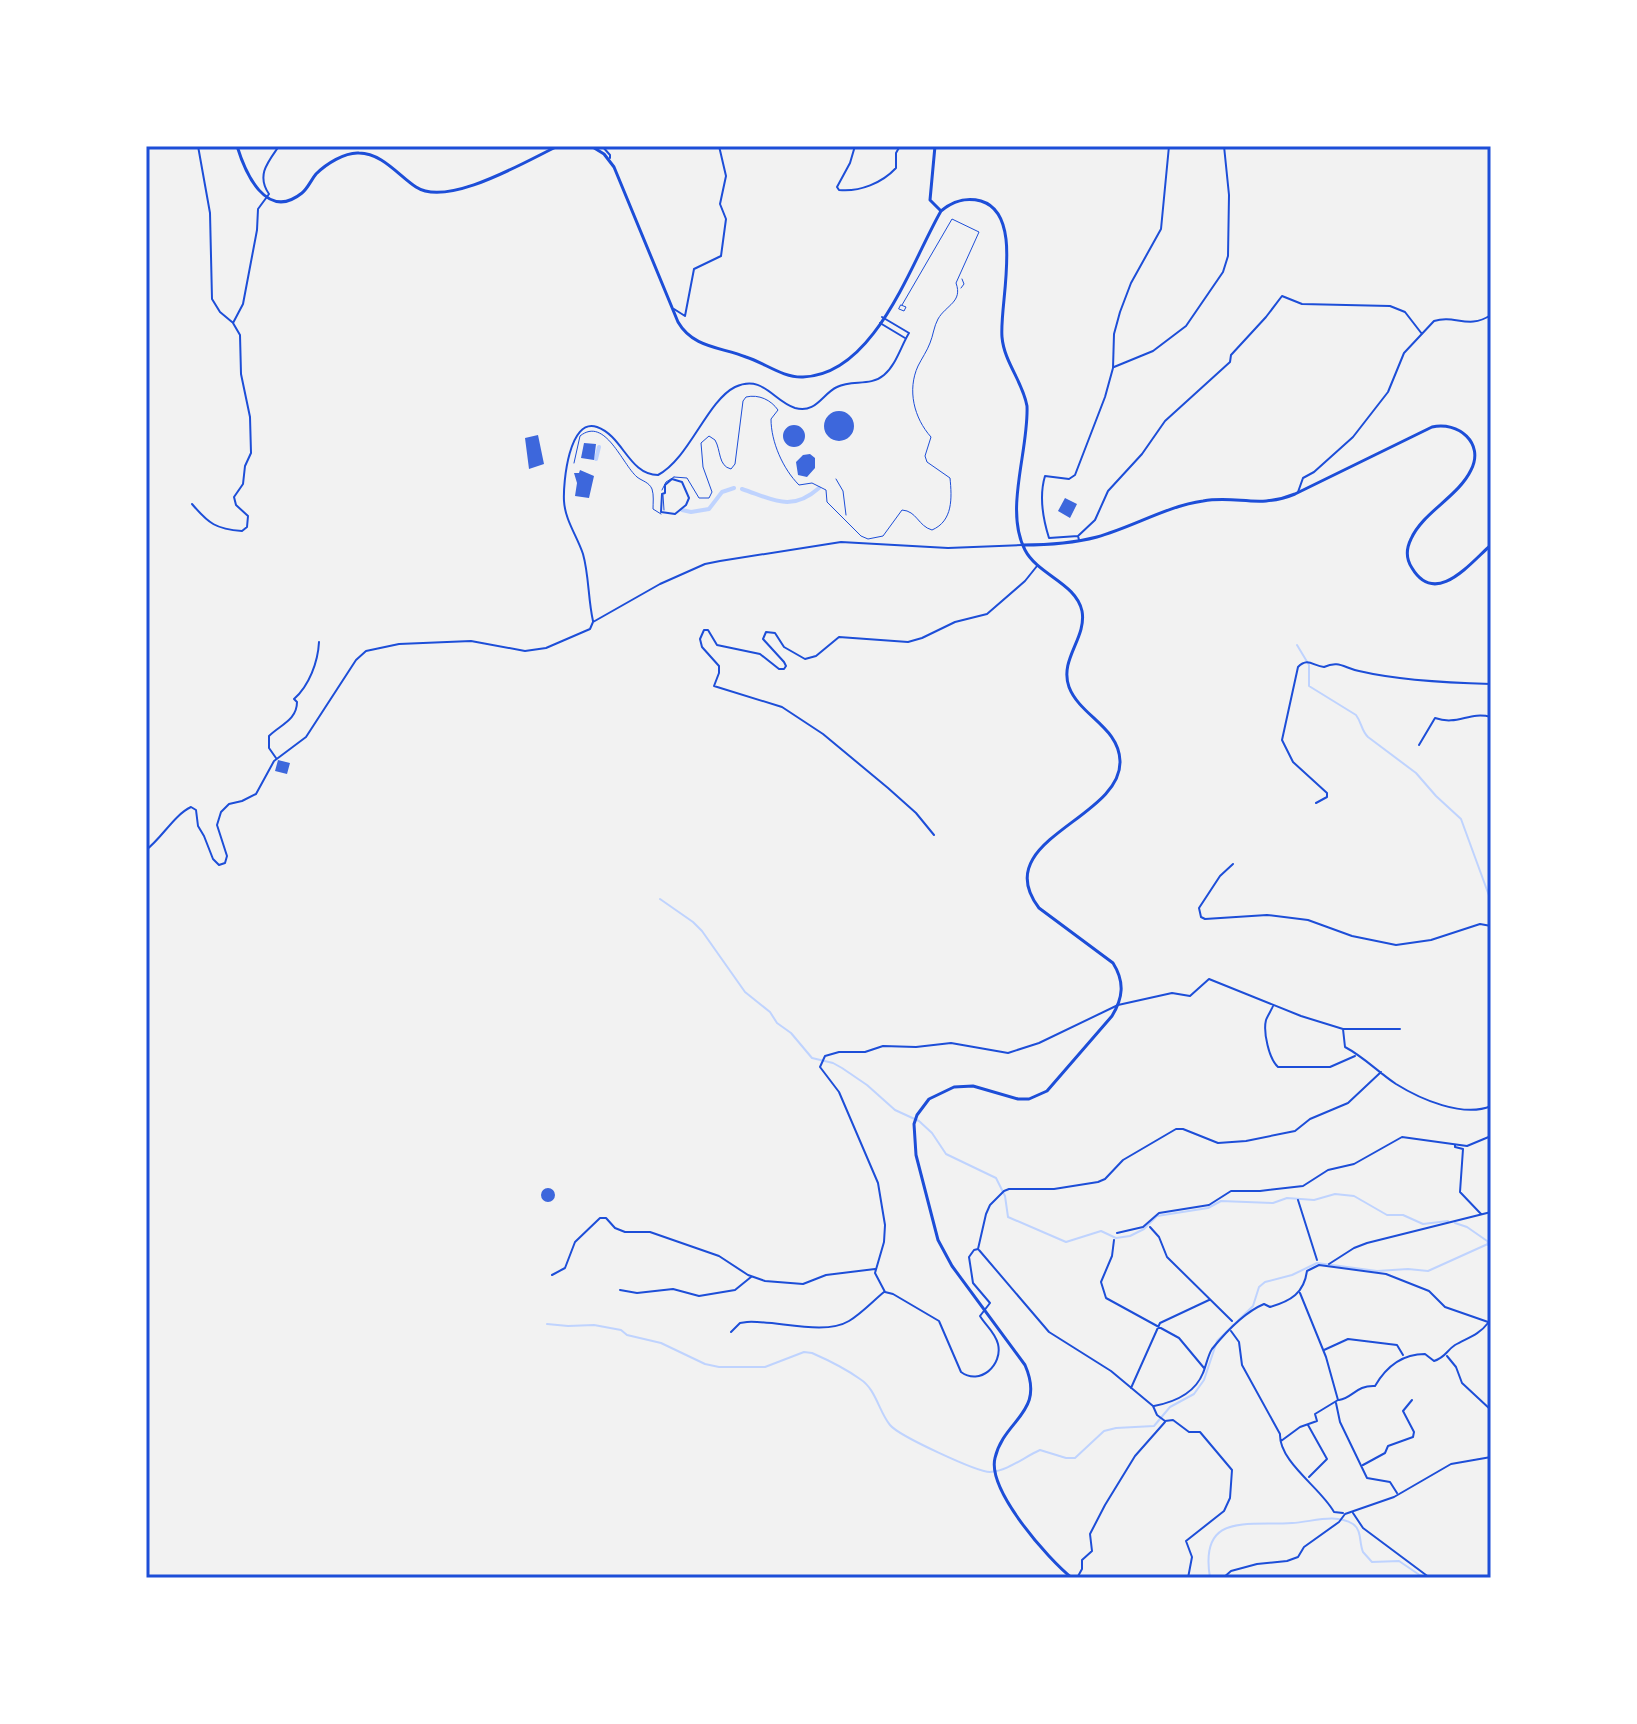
<svg xmlns="http://www.w3.org/2000/svg" width="1637" height="1724" font-family="'Noto Sans',sans-serif">
<rect width="100%" height="100%" fill="#f2f2f2"/>
<g fill="none" stroke-linecap="round" stroke-linejoin="round">
<path stroke="#bfd3fe" stroke-width="2" d="M1297,645L1309,665V686L1356,715C1362,723 1361,730 1368,737L1416,773L1436,796L1461,819L1491,901
M660,899L693,922L702,931L745,992L770,1012L777,1023L791,1033L812,1058L833,1063L842,1068L867,1085L895,1110L919,1121L932,1133L946,1154L996,1178L1005,1196L1008,1217L1066,1242L1101,1231L1116,1238L1130,1236L1144,1229L1157,1216L1208,1208L1221,1201L1273,1203L1287,1198L1314,1200L1335,1194L1354,1196L1387,1215H1403L1423,1224L1448,1221
M547,1324L568,1326L594,1325L621,1330L627,1335L661,1343L705,1364L719,1367H765L804,1352L812,1353C828,1360 846,1369 860,1379C876,1389 879,1412 890,1425C899,1436 977,1472 990,1472C1008,1471 1024,1457 1040,1450L1066,1458H1075L1104,1431L1116,1428L1154,1426L1170,1407L1194,1394L1204,1380L1217,1341L1253,1306L1259,1287L1265,1282L1292,1275L1317,1263L1377,1271L1408,1269L1428,1271L1490,1243L1467,1227L1455,1223
M1210,1578C1199,1512 1247,1526 1292,1523C1312,1522 1335,1513 1353,1524C1362,1530 1359,1543 1363,1552C1364,1553 1371,1561 1372,1562L1399,1561L1424,1578"/>
<path stroke="#bfd3fe" stroke-width="4" d="M596,459L599,447
M742,489C772,499 791,513 819,488
M682,510L691,512L709,509L722,492L734,488"/>
<path stroke="#bfd3fe" stroke-width="7" d="M1490,1243H1491"/>
</g>
<path fill="#3d67dc" d="M824 426a15 15 0 1 1 30 0a15 15 0 1 1-30 0Z
M783 436a11 11 0 1 1 22 0a11 11 0 1 1-22 0Z
M538,435L544,464L529,469L525,438Z
M584,443L596,444L594,460L581,458Z
M810,454L815,458V468L807,477L798,475L796,462L803,455Z
M580,470L594,476L589,498L575,496L577,483L574,473H579Z
M1065,498L1077,504L1070,518L1058,511Z
M278,760L290,763L287,774L275,771Z
M541 1195a7 7 0 1 1 14 0a7 7 0 1 1-14 0Z"/>
<g fill="none" stroke-linecap="round" stroke-linejoin="round">
<path stroke="#1d4ed8" stroke-width="1" d="M961,288L964,284L962,279
M901,305L906,307L904,311L899,309Z
M574,463L580,436C605,416 622,464 637,477C642,481 649,482 652,489C654,495 653,503 653,509L661,514
M674,477L687,478L699,498H709L712,492L703,467L701,443L709,436L715,440C721,450 718,466 731,469L735,464L743,401L746,397C759,394 771,400 778,410L771,419C771,442 783,469 799,485L812,483L826,490L827,502L861,536L868,539L883,536L902,510C917,511 918,526 932,530C953,521 952,498 950,478L927,462L925,456L931,437C914,418 907,390 918,366C922,358 927,351 930,343C933,336 934,326 938,319C946,305 963,302 956,283L979,232L952,219L902,305
M836,479L843,491L846,515
M662,490L666,482L674,477
M663,495L664,510"/>
<path stroke="#1d4ed8" stroke-width="2" d="M672,479L682,482L689,498L686,505L675,514L661,512L662,494L665,493V485Z"/>
<path stroke="#1d4ed8" stroke-width="2" d="M198,146L210,213L212,299L220,312L232,322
M602,146L610,155V158
M855,146L850,163L837,187L839,190C860,192 882,183 896,168V153L900,146
M674,309L685,316L694,269L721,256L726,219L720,204L726,176L719,146
M880,323L905,338
M1114,367L1153,351L1186,326L1223,272L1228,256L1229,195L1224,146
M1298,492L1303,478L1314,472L1353,437L1388,392L1404,353L1434,321C1455,314 1468,330 1491,315
M192,504C209,524 216,529 242,531L247,527L248,516L236,505L234,497L243,484L245,466L251,453L250,417L241,374L240,335L233,323L243,304L257,230L258,209L269,194C256,175 268,162 279,146
M1078,536L1049,538C1043,519 1039,496 1045,476L1069,479L1075,475L1105,397L1113,368L1114,334L1120,312L1131,283L1161,229L1169,146
M1079,540L1078,536L1095,520L1108,491L1142,454L1165,421L1230,362L1231,355L1266,317L1282,296L1302,304L1390,306L1405,312L1422,334
M593,621C588,599 589,575 583,554C577,536 565,520 564,501C563,483 569,417 597,427C623,436 629,475 658,475C689,459 707,401 735,387C763,374 773,401 795,408C816,414 822,394 837,387C852,379 870,387 884,375C896,365 901,346 909,333L882,317
M1419,745L1435,718C1458,726 1469,711 1491,717
M276,758L269,748V736C280,725 297,720 297,702L294,699C309,686 318,662 319,642
M1316,803L1327,797V793L1293,762L1282,740L1298,667C1308,657 1313,666 1324,667C1339,660 1344,668 1359,671C1397,680 1452,683 1491,684
M934,835L916,813L888,788L823,734L782,707L714,686L719,673V666L702,647L700,639L704,630H708L717,645L760,654L779,669H784L786,666L784,662L763,639L766,632L775,633L784,647L805,659L816,656L839,637L908,642L922,638L955,622L987,614L1025,581L1037,566
M146,850C162,838 174,815 191,807L196,810L198,826L204,836L213,859L219,865L225,863L227,856L217,825L221,812L229,804L242,801L256,794L274,761L306,737L356,660L366,651L399,644L471,641L525,651L546,648L590,629L593,622L660,584L705,564L720,561L841,542L948,548L1022,545
M1233,864L1220,876L1199,908L1201,917L1205,919L1267,915L1308,920L1352,936L1396,945L1431,940L1480,924L1491,926
M1273,1006C1271,1011 1268,1015 1266,1020C1263,1032 1269,1059 1278,1067H1330L1355,1056
M1344,1029H1400
M1381,1072L1348,1103L1310,1119L1295,1131L1246,1141L1218,1143L1183,1129H1176L1123,1160L1105,1179L1098,1182L1054,1189H1009L1004,1191L990,1205L986,1214L978,1249L974,1250L969,1257L973,1283L990,1303L980,1316C986,1326 995,1332 998,1344C1003,1365 980,1386 961,1372L939,1321L893,1294L885,1292L875,1273L884,1242L885,1225L878,1183L839,1092L820,1067L825,1056L839,1052H865L883,1046L916,1047L951,1043L1008,1053L1039,1043L1118,1005L1172,993L1190,996L1209,979L1301,1016L1343,1029L1345,1047C1364,1057 1378,1072 1396,1084C1420,1099 1463,1118 1491,1106
M1455,1145V1147L1463,1149L1460,1192L1481,1214
M1298,1200L1317,1260
M1150,1227L1159,1237L1167,1257L1232,1321
M1117,1233L1143,1227L1159,1213L1209,1205L1231,1191H1260L1303,1186L1328,1170L1354,1164L1402,1137L1467,1146L1491,1136
M1114,1240L1112,1256L1101,1282L1106,1298L1179,1338L1204,1368
M979,1250L1049,1332L1111,1371L1153,1406L1157,1415L1165,1421L1173,1420L1189,1432H1200L1232,1470L1230,1498L1224,1511L1186,1541L1192,1557L1188,1578
M1329,1264L1354,1248L1367,1243L1491,1212
M552,1275L565,1268L575,1242L600,1218H606L615,1228L625,1232H650L719,1256L748,1275L765,1281L803,1284L826,1275L875,1269
M620,1290L637,1293L673,1289L699,1296L735,1290L751,1277
M1231,1331L1239,1342L1242,1365L1280,1434C1279,1462 1321,1488 1334,1512L1343,1513
M731,1332L740,1323L747,1322C776,1320 824,1336 849,1321C862,1313 873,1301 884,1292
M1324,1350L1348,1339L1397,1345L1403,1355
M1447,1356L1456,1367L1462,1383L1491,1410
M1131,1388L1160,1323L1209,1300
M1339,1400C1353,1398 1356,1385 1375,1386C1386,1367 1402,1354 1425,1354L1434,1361C1446,1357 1446,1351 1455,1345C1467,1338 1479,1335 1488,1323
M1336,1403L1340,1422L1367,1478L1390,1482L1397,1493
M1154,1406C1175,1402 1195,1393 1203,1373C1206,1366 1208,1355 1212,1349C1225,1333 1245,1312 1264,1304L1270,1307C1291,1301 1304,1293 1307,1271L1319,1265L1386,1274L1429,1291L1445,1307L1491,1323
M1308,1425L1327,1459L1309,1477
M1281,1441L1300,1427L1317,1421L1315,1414L1338,1400L1326,1357L1300,1293
M1363,1465L1385,1453L1388,1446L1413,1437L1414,1432L1403,1411L1412,1400
M1353,1513L1363,1528L1430,1578
M1077,1578L1082,1569V1560L1092,1551L1090,1534L1105,1505L1135,1456L1165,1422
M1223,1578L1231,1571L1257,1564L1287,1561L1298,1557L1304,1547L1339,1522L1345,1514L1394,1497L1451,1464L1491,1457"/>
<path stroke="#1d4ed8" stroke-width="3" d="M237,146C245,172 266,222 302,193C308,188 311,180 316,174C326,164 345,152 359,153C382,153 399,176 416,187C448,208 526,161 558,146
M591,146L604,154L614,167L678,322C693,348 721,347 746,357C765,363 783,378 803,377C875,375 911,263 941,211C953,201 965,197 981,201C1025,214 999,303 1002,337C1004,362 1023,382 1027,406C1029,450 1004,510 1025,550C1038,575 1076,583 1082,611C1087,638 1059,659 1069,687C1080,716 1119,727 1120,761C1122,819 987,840 1039,908L1113,963C1125,982 1123,998 1112,1016L1047,1091L1029,1099H1018L973,1086L954,1087L929,1099L917,1115L914,1124L916,1155L938,1240L952,1266L1025,1365C1046,1413 1004,1419 995,1458C987,1490 1048,1559 1072,1578
M935,146L930,200L941,211
M1023,545C1047,545 1074,543 1097,537C1133,527 1167,506 1203,501C1237,495 1259,509 1295,494L1432,427C1458,421 1485,443 1471,470C1458,497 1423,512 1411,539C1406,549 1406,559 1412,568C1436,608 1471,562 1491,545"/>
</g>
<rect width="1637" height="1724" fill="none" stroke="#ffffff" stroke-width="296"/>
<rect x="148" y="148" width="1341" height="1428" fill="none" stroke="#1d4ed8" stroke-width="3"/>
</svg>
